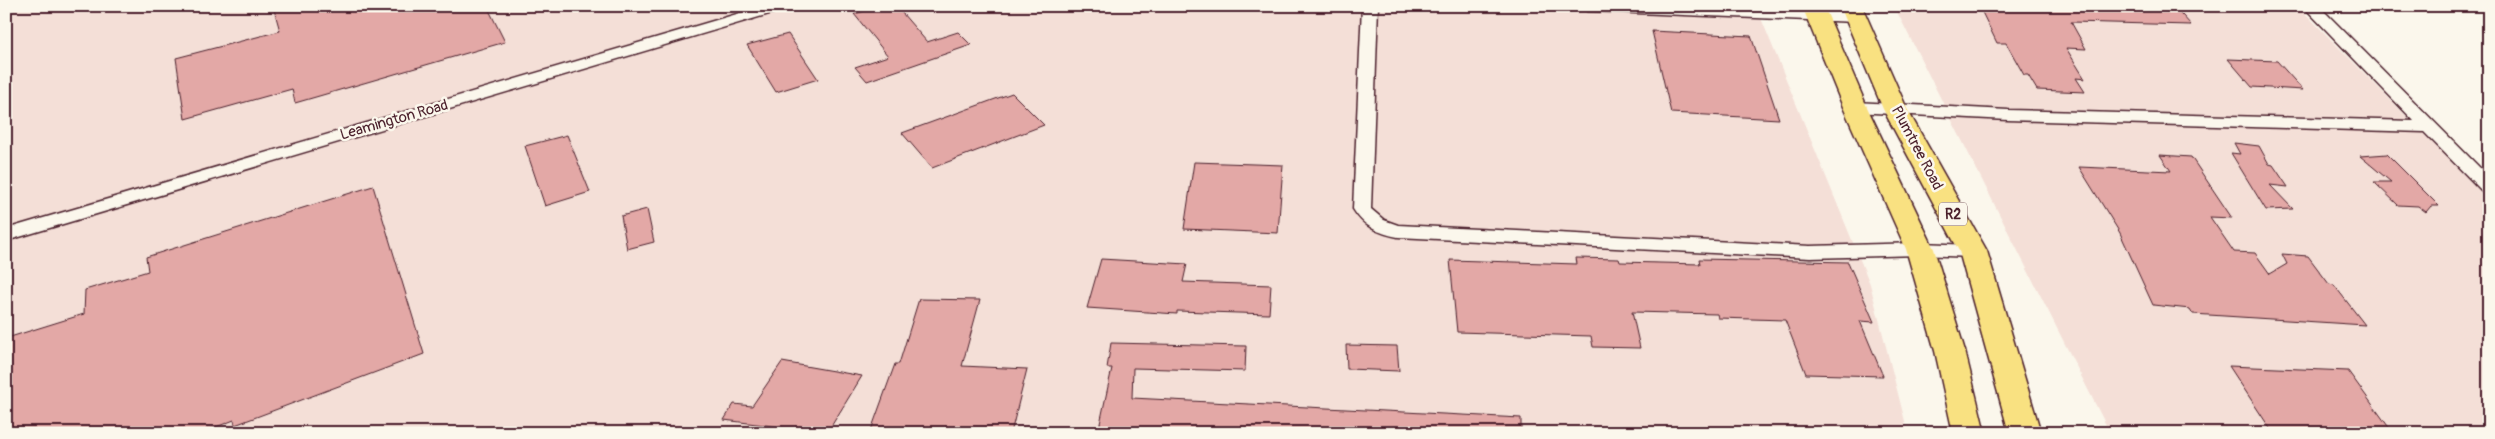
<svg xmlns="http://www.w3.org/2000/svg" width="2495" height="439" font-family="Pangolin,sans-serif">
<rect width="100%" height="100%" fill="#fbf7ec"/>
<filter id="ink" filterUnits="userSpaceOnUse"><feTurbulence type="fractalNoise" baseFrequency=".02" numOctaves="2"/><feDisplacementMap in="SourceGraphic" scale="10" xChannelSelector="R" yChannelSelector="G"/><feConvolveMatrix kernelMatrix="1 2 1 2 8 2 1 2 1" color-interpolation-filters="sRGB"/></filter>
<g filter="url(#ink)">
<path fill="#f4dfd7" d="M6,6H1756L1870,284L1908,433H6Z
M1894,6H2298L2489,200V433H2110Z"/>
<path fill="#e3a8a6" stroke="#4a1f2b" d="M273,6H487L505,42L295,103L292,89L185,119L176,58L280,31Z
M883,6H896L927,42L958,32L971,45L867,81L855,67L888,56L854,14Z
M1979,6H2174L2191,25L2071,22L2086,49L2066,48L2085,79L2076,78L2085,92L2037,90L2028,75H2024L2006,43H1997Z
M1652,31L1751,36L1779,119L1671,113Z
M788,34L818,79L776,92L747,45Z
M2228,59L2277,61L2303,90L2252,87Z
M1012,93L1044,125L932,168L902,133Z
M567,135L590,192L545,206L525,146Z
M2234,143L2259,146L2269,164L2273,165L2288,187L2270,185L2293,209L2266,210L2231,153L2240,154Z
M2387,154L2439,206H2431L2426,212L2418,206L2398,205L2374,182H2391L2360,156Z
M2160,155L2191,157L2232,218L2210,217L2234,252L2255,253L2270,274L2287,264L2282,254L2308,256L2329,284L2334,285L2365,325L2193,314L2190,309L2153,305L2120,233L2079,167L2171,171Z
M1194,162L1283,165L1278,233L1184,229Z
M373,186L424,354L235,425L234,420L201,433H6L7,338L84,314L85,290L148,271L146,257Z
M647,209L654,242L627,249L621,216Z
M1576,258L1619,259L1620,262L1700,264L1699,259L1848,262L1874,322L1860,321L1883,376L1806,374L1785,320L1718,318L1717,314L1632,312L1640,348L1593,347L1591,336L1457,332L1450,260L1577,264Z
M1101,259L1187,264L1183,282L1271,285L1269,314L1177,311V314L1087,308Z
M919,299L980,300L962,366L1027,369L1011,433H870L895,364H899Z
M1111,343L1246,346L1245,371L1133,368L1132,398L1521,418V433H1098L1112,368H1107Z
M1346,345L1397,346L1399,371L1347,369Z
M782,362L862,376L827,433H795L797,429L724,420L734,404L752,406Z
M2229,366L2348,371L2393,433H2273Z"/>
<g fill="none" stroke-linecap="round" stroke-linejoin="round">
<g stroke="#4a1f2b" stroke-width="3">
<path id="street" d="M764,6H788L786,9L6,241V229Z
M1362,6H1378L1371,209L1384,220L1398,225L1810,246L1920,243L1973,245L1980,247L1983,251L1980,255L1973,257L1920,255L1810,258L1398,237C1378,233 1364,227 1353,209Z
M1581,6H1707L1856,12L1864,17L1856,22L1588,11Z
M2303,6H2319L2489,177V194L2483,192L2424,132L2008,120L1855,112L1849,111L1847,107L1849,103L1855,102L2008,110L2414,121Z"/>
</g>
<g stroke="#4a1f2b" stroke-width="3">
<path id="highway" d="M1802,6H1824L1867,107L1934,249L1965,351L1985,433H1953L1935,351L1906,249L1843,107Z
M1840,6H1862L1907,109L1987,251L2041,433H2009L1959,251L1883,109Z"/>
</g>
<use href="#street" fill="#fbf7ec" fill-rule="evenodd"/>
<use href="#highway" fill="#f9e181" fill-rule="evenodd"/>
</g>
</g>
<g text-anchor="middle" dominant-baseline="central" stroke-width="5" stroke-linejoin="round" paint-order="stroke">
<rect fill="#fbf7ec" stroke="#7f6065" stroke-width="1" x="1939" y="202.5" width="28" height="23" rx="4"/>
<g font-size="14" font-weight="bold" fill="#4a1f2b">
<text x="1953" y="214">R2</text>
</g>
<g font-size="15" fill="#4a1f2b" stroke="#fbf7ec">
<text transform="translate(394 120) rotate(-16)">Leamington Road</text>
<text transform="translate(1917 148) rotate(62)">Plumtree Road</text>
</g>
</g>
<rect width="2495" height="439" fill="none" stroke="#fbf7ec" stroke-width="25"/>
<rect x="12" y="12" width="2470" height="414" fill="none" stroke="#4a1f2b" stroke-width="2" filter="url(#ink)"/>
</svg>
